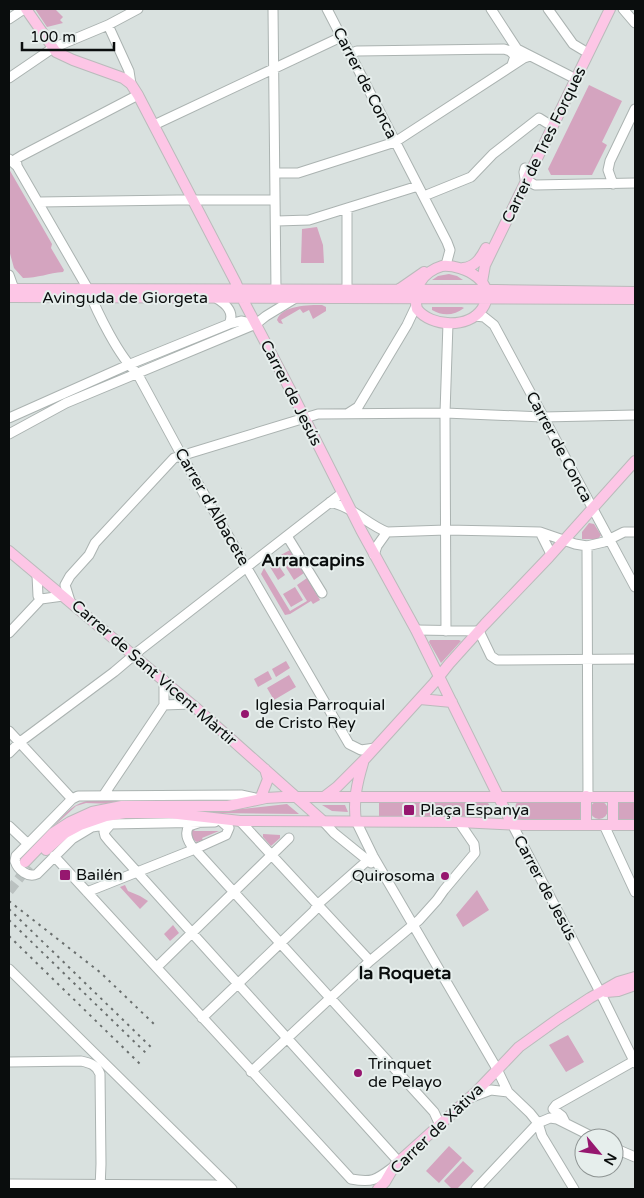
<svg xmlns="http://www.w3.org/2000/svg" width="644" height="1198" font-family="'Varela Round',sans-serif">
<rect width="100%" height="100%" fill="#d9e1df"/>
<path fill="#d4a4bf" d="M35,9H55L63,17L60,20L63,23L47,27Z
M589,85L622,101L602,142L607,145L592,175H551L548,169Z
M9,169L52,244L51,248L64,270L63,272C49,273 38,278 23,278L14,268L9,250Z
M317,227L323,245L324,263H301L302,229Z
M449,274L457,276L463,280H432L438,276Z
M322,305L326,307V311L313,319L309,310L303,313L300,309L281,320L283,324L279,323L277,320C282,305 309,305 322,305Z
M432,307H462L464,308C454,316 442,316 432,310Z
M589,523L594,524L601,535L598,539H582V532Z
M290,550L304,573L294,580L279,556Z
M277,563L285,575L278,580L270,567Z
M264,568L290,611L307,601L297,585L307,578L320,600L313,604L311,601L290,614L285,615L261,574Z
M295,587L303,600L291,607L283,594Z
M430,640H459L461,641L441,663L429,642Z
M286,661L290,668L276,677L272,669Z
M268,671L272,679L258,687L254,679Z
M289,675L296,687L274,700L267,688Z
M91,800H243L115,804L86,803L76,806L54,826C65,813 74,803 91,800Z
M635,800V820H619L618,802Z
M590 810a9 9 0 1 1 18 0a9 9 0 1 1-18 0Z
M577,801L581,803V818L578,820H517C514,814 514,808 517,802Z
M379,802H486L489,804V812L486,816H379Z
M287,804L299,814L212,813L178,809H242Z
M322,805H345L348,812L332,811Z
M192,829L195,831H219L202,838L203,840L197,842C192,839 189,835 192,829Z
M263,834L280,835V838L271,846L263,837Z
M125,885L128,891L140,896L148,901L140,909L120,887Z
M477,890L489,910L463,927L456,915Z
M173,925L179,933L170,941L164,934Z
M568,1035L584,1062L566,1072L549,1045Z
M449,1146L462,1158L439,1183L426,1171Z
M463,1161L474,1171L457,1189H452L444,1181Z"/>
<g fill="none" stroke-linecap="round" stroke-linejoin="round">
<path stroke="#bac1c0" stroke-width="10" stroke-dasharray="10 5" stroke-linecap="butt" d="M9,891L29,866"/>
<g stroke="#abb3b1" stroke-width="11">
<path id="minor" d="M273,9L276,290
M327,9L447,242L450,250L446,265
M491,9L517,49L570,76
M548,9L573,44L583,50
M623,9L635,23
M9,19L24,9
M108,25L129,71L131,84
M350,54L357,51L504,49L510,51L515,56L512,65
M9,78L53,48L108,25L138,9
M154,125L341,37
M9,159L17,166L88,289C97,312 119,357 137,373L182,456L349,744L361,750L375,748
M17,165L16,159L21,156L138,95
M525,168L524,172L525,179L535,185L635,183
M275,173H298L395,142L524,58L530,56
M613,184L608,170L610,161L635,109
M424,196L471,177L493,154L539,118L547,123
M39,202L177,200H275
M277,221L309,220L418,186
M9,275L14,289L18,294
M347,290V209
M216,298C226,304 235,312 229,324
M475,316L484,317L494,325L635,587
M347,414L358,407L407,325L416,306
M9,418L128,365L229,324L241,321L256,324
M9,434L66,403L256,324L266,316L294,299
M330,502C355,508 365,523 387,532
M540,532L551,554
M287,536L322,593
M587,546L588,796
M374,555L377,546L387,532L446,530L540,532L575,544L587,546L604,542L624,532H635
M37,575L38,596L41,599
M70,601L65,585L70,576L89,555L95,543L174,458L318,414L445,413L543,417L635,415
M416,630L479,631L491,656L497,660L635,659
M446,631L445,413L448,323
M9,633L41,599L63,596
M164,705L191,704
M9,731L72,799
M9,753L20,742L114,672L140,650L342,493
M103,796L164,705V680
M240,821L370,961
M323,821L334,833L371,863
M356,821L373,856L497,1069L508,1092L530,1113L538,1123L542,1136L574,1189
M215,822L111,824L92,827L72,839L37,874C28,878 18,870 15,861L16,856L20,852L72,799L78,796L241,795L260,799
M198,823L189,826C185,832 187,839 191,845L434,1112L440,1125
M111,824L104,832L105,836L109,841L399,1162
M512,824L600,992L635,1063
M604,825L635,892
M9,826L28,844
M54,856L351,1179C372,1183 376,1180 392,1168
M87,892L195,849L226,835L229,828L221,821
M157,967L289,838
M9,969L232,1189
M202,1018L314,911L317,905L368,860
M9,1062L81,1061C90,1063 97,1065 100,1074L101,1164L100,1189
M251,1072L370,961L419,920L437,900L444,890L475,853L474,844L459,822
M472,1097L491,1090L508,1092
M565,1122L562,1116L553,1109L556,1105L634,1061
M614,1148L635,1157
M9,1184L215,1185L228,1189
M476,1189L538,1123L550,1118L557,1119L595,1138"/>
</g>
<g stroke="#babbbb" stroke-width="12">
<path id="major" d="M26,9L56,52L73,60L123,78L131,84L138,95L236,283L242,298L293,395L361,530L416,630L512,824
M442,266C464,264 500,283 482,309C468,329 431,327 417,309C412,289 422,272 442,266Z
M463,268C475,267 481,258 486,248
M482,282L485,265L610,9
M9,289L496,290L635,292
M398,290L424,272
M9,297L635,299
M9,551L195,707L323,821
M420,699L452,702
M586,796V824
M324,797L337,787L364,760L434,683L449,664L485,624L549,557L635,461
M260,799L268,779L265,769
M356,821C353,801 357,783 363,763
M613,825V797
M46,850L65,833L80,825L106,816L125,813H169L240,821L459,822L523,825H635
M25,862L53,833L70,822L92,812L122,806H228L266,798L283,797H635
M606,992L618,991L635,985
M378,1189L385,1182L395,1165L476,1092L519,1047L558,1019L590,998L618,982L635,977"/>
</g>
<use href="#minor" stroke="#fff" stroke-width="9"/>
<use href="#major" stroke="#fdc6e6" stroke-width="10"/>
<path stroke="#6a6f6e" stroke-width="2" stroke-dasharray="2.5 5" stroke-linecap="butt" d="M9,901L101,973L155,1025
M9,909L153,1049
M9,920L148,1055
M9,936L141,1065"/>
</g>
<g fill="#96176f" stroke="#e6eeec" stroke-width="2">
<circle cx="245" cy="714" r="5"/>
<rect x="403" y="804" width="12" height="12" rx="2.5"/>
<rect x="59" y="869" width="12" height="12" rx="2.5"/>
<circle cx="445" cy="876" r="5"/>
<circle cx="358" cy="1073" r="5"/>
</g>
<g text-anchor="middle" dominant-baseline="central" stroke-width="4" stroke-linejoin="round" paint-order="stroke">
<g font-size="16" fill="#0a0d0d" stroke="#e6eeec">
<text transform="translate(365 83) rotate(63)">Carrer de Conca</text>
<text transform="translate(544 145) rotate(-64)">Carrer de Tres Forques</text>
<text x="125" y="298">Avinguda de Giorgeta</text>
<text transform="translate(291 393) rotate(63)">Carrer de Jesús</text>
<text transform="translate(559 447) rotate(62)">Carrer de Conca</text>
<text transform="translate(212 507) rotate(60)">Carrer d'Albacete</text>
<text transform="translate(154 673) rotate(41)">Carrer de Sant Vicent Màrtir</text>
<text transform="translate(545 888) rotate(62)">Carrer de Jesús</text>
<text transform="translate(437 1129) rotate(-44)">Carrer de Xàtiva</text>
</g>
<g font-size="16" fill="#0a0d0d" stroke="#e6eeec" text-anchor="start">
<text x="255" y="705">Iglesia Parroquial<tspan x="255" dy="18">de Cristo Rey</tspan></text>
<text x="420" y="810">Plaça Espanya</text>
<text x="76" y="875">Bailén</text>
<text x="435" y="876" text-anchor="end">Quirosoma</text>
<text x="368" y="1064">Trinquet<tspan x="368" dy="18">de Pelayo</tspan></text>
</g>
<g font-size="18" font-weight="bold" fill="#0a0d0d" stroke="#e6eeec">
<text x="313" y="560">Arrancapins</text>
<text x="405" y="973">la Roqueta</text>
</g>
</g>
<rect width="644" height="1198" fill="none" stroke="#0a0d0d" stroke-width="20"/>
<g transform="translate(599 1153) rotate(119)"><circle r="24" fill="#e6eeec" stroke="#8e9493"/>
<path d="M0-4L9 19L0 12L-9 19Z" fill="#96176f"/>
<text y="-8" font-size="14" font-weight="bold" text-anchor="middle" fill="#0a0d0d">N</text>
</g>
<path d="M22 42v8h92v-8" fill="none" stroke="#0a0d0d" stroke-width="2.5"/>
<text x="30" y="42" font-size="15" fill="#0a0d0d" stroke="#e6eeec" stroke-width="4" paint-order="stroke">100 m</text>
</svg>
